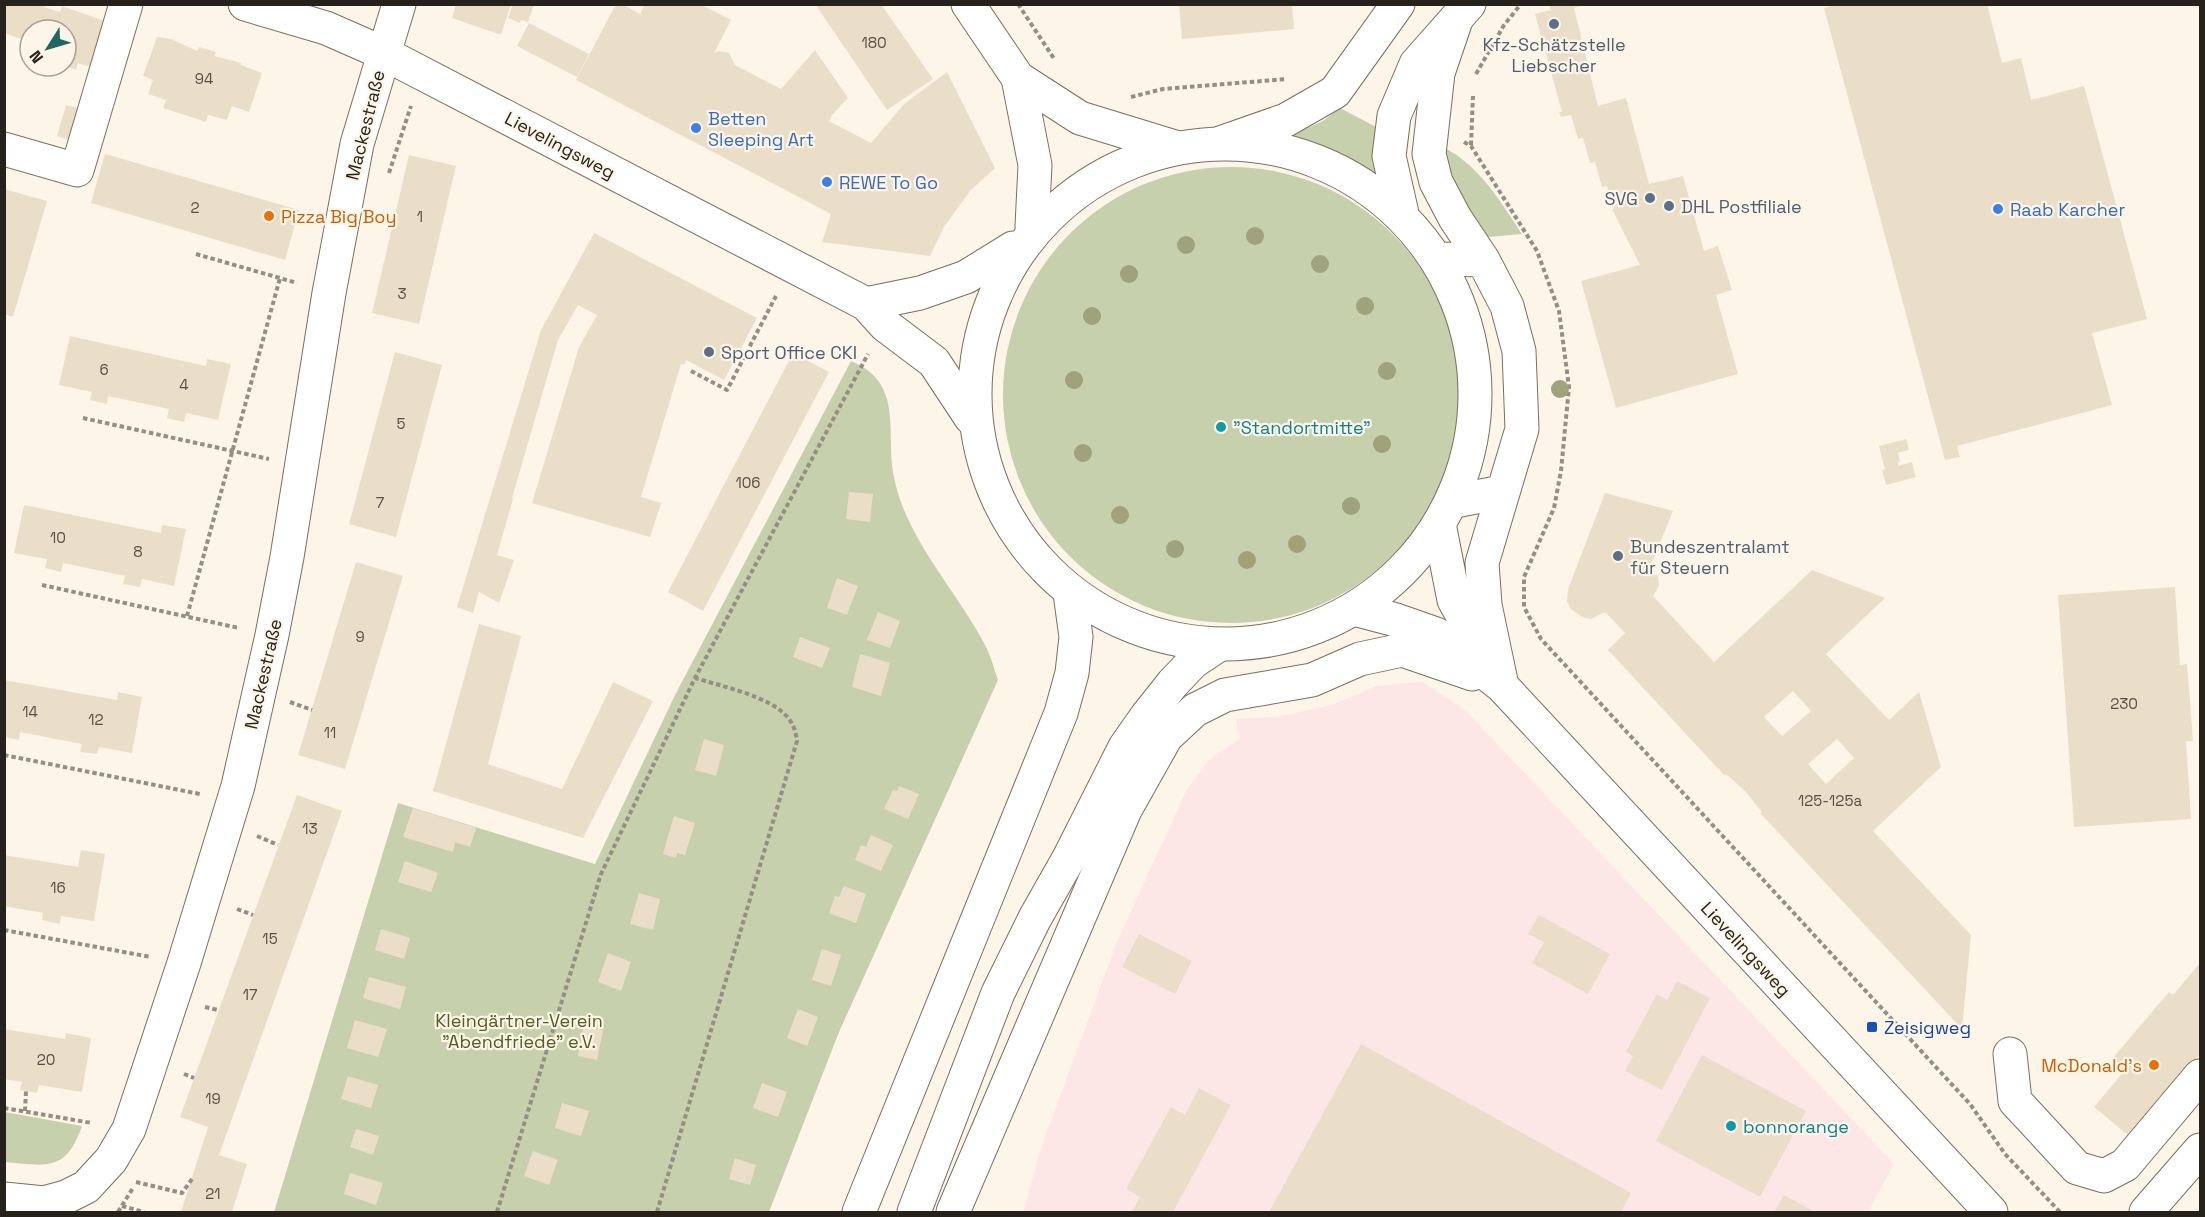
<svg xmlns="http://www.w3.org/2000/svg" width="2205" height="1217" font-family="'Space Grotesk',sans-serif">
<rect width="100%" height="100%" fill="#fdf5e8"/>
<path fill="#fce6e6" d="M1422,682L1464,709L1894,1164L1868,1212H1023L1041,1148L1117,942L1187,789L1210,759L1240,739L1236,719L1277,717L1332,705L1377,686Z"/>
<path fill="#c7d0ac" d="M1340,108L1378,128L1381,180L1375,183L1323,156L1284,146L1283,140L1286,138L1323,121Z
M1443,147C1480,166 1500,201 1522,234L1488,237L1452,184Z
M1003 395a228 228 0 1 1 456 0a228 228 0 1 1-456 0Z
M851,361C905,383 885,433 894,477C906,539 957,591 985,645C991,656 994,669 998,680L839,1032L769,1212H274L398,803L595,864L675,695Z
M5,1112L82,1126C66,1172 47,1166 5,1162Z"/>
<path fill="#ebdec9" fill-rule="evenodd" d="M4,4H44V7L60,12L62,6L105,21L90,67L78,63L76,70L66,66V30H30V42L4,33Z
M456,4H511L501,35L452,18Z
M513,4H534L528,22L521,20L520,23L508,18Z
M616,4H622L640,14L645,4H700L731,20L714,53L719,51L729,53L735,65L781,89L815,50L848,98L832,115L829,121L871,143L904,104L947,72L995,168L970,191L944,227L930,256L822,242L831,214L576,80Z
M815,4H881L933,79L887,110Z
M1179,4H1292L1294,29L1182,39Z
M1549,4H1584L1574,8L1598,106L1626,98L1649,184L1683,176L1704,251L1718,246L1732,290L1716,295L1738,374L1616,408L1581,281L1640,265L1612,209H1614L1607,186L1602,187L1595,162L1590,163L1583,138L1578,139L1571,115L1561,117L1559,112H1562L1535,14L1551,10Z
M1838,4H1987L2002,63L2021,58L2031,100L2084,86L2147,319L2092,333L2112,405L1957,446L1960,457L1945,460L1824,8Z
M529,23L589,54L577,77L517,46Z
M157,37L171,39L197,51L199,47L216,52L214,56L241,63V65L262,73L249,112L232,106L227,120L208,115L206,122L163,108L166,100L148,94L153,80L143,76Z
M66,105L81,109L72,141L57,136Z
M105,154L299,210L285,260L91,203Z
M409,155L456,166L419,324L372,313Z
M4,189L47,201L13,317L4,314Z
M594,233L757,318L724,380L686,360L684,365L681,364L641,497L661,503L650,537L532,503L579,347L597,315L578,305L558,340L512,498L513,499L497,555L514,560L499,603L479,592L473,613L457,607L541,330Z
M70,336L206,366L207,359L231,364L218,420L186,413L184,422L175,420L167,418L169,409L108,396L107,404L90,400L92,392L59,385Z
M395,352L442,365L396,537L349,524Z
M793,353L829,372L703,611L668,592Z
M1214 427a7 7 0 1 1 14 0a7 7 0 1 1-14 0Z
M1906,439L1909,450L1898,453L1900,462H1898V466L1912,462L1916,477L1886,485L1882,470L1885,469L1879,446Z
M849,492L873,494L870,522L846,519Z
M1605,493L1673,511L1648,572L1658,576L1659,586L1653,596L1714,662L1812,570L1885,598L1826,654L1889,720L1919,692L1941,767L1873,831L1971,935L1962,1029L1760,813L1762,812L1745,791L1726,774L1725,776L1608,650L1625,633L1605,612L1591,619L1582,617L1571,609L1567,601L1568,589ZM1793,691L1811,711L1782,736L1764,717ZM1837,739L1854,758L1826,784L1808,764Z
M24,505L161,533L162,525L186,529L174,586L142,579L140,587L123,584L125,576L63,563L61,572L45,568L47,559L14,553Z
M356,562L403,576L345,769L298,755Z
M837,578L858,586L847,615L827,608Z
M2175,587L2180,665L2187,664L2193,741H2186L2191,819L2074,827L2058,595Z
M878,612L900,621L890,648L867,640Z
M479,624L521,636L488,764L562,789L613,682L653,701L583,838L433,791Z
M800,637L830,648L822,668L793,657Z
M860,654L890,663L881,696L852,687Z
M4,680L117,700L118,692L142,697L132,753L99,747L97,754L80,752L82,744L20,732L19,740L4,737Z
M704,739L724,745L716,776L695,770Z
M899,786L919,794L908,819L884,809L893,790L897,791Z
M297,795L342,811L219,1155L247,1164L232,1212H181L208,1127L180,1117Z
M413,808L476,828L470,847L455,842L453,852L403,837Z
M674,816L695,823L685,855L677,853L676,858L663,854Z
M871,835L893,845L881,871L855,860L861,845L866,847Z
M81,850L105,854L94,921L61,916L60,924L42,920L43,913L4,906V855L78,867Z
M405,861L438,873L431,892L398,882Z
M844,886L866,894L856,923L829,913L835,896L839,897Z
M639,893L660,899L653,930L630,924Z
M1539,915L1610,954L1588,994L1532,963L1544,942L1528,934Z
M381,929L410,938L404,959L375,950Z
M1139,934L1192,961L1175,994L1122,967Z
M822,949L841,955L831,986L812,980Z
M608,953L631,962L621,991L598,982Z
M2200,963V1054L2129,1136L2094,1107L2124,1071L2111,1060L2169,992L2173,995Z
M369,977L406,987L400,1009L363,998Z
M1677,981L1710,998L1662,1090L1625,1071L1633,1056L1626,1052L1657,994L1667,1000Z
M798,1009L818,1017L807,1046L787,1038Z
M355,1020L387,1029L378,1057L347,1048Z
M584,1026L603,1030L597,1060L578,1056Z
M4,1029L65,1039L66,1033L91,1038L82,1092L39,1085L37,1093L20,1090L22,1082L4,1079Z
M1361,1044L1631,1193L1621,1212H1269Z
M1702,1055L1806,1111L1760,1197L1656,1141Z
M348,1076L378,1085L371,1108L341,1099Z
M762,1083L787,1092L778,1117L753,1108Z
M1199,1088L1231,1105L1173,1212H1132L1140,1197L1126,1189L1171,1107L1185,1115Z
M562,1103L589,1111L581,1136L555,1128Z
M356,1129L379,1136L373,1155L350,1147Z
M533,1151L558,1160L549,1185L524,1176Z
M735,1158L756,1165L750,1185L729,1179Z
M350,1173L383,1183L376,1205L344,1194Z
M1784,1195L1815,1212H1774Z"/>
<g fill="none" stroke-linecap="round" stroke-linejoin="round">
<g stroke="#7b6f5d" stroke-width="35">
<path id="minor" d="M245,4L326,28L383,53L866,304L885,325L934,362L971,418
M968,4L1018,78L1035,165L1032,226
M1456,20L1438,73L1429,154L1436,182L1455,218L1483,260L1507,306L1519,351L1522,429L1482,563L1485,605L1502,686
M1018,78L1080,118L1178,148
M4,149L77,170L126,4
M1439,259L1483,260
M866,304L920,293L966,277L1013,248
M1455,501L1502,492
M1440,529L1454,600L1486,658
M1354,609L1396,620L1436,634L1502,686L1991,1212
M2010,1054L2015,1101L2077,1168L2104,1176L2125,1165L2200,1076
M4,1199L44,1203L66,1197L86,1187L111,1160L129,1129L184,963L238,786L272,635L287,557L329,293L357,144L399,4
M953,1212L1125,810L1166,737L1195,710L1225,695L1312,680L1360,659L1402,650L1472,674
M2146,1212L2200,1150"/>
</g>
<g stroke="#7b6f5d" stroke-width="35">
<path id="major" d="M1220,143L1286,120L1335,92L1398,4
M975 394a250 250 0 1 1 500 0a250 250 0 1 1-500 0Z
M1403,218L1389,156L1394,116L1416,64L1469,4"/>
</g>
<g stroke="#7b6f5d" stroke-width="35">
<path id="highway" d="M859,1212L1061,713L1072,673L1076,637L1070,593
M914,1212L998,993L1035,918L1069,858L1125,747L1146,717L1173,683L1193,662L1217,646"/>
</g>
<path stroke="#958e84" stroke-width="4" stroke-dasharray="4.5 3" stroke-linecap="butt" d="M1018,4L1055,60
M1476,74L1504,25L1521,4
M1131,97L1163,89L1287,79
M1464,142L1471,146L1537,251L1559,311L1569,387L1561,471L1554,508L1524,577V607L1541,639L1970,1104L2005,1154L2060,1212
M1471,145L1473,96
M389,173L411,106
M196,254L297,283
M691,371L727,390L776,296
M83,418L269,459
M42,585L239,628
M187,616L280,278
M290,702L312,710
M4,755L200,794
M257,836L278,845
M237,909L253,915
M4,930L151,957
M205,1007L218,1010
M184,1074L194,1078
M4,1108L92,1123
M25,1111L26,1091
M136,1182L182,1193L192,1179
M122,1206L144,1212
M118,1212L133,1188
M497,1212L601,874L695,678L868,354
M657,1212L797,741C796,733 794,725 789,719C773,697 721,686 695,678"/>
<use href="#minor" stroke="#fff" stroke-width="33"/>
<use href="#major" stroke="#fff" stroke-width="33"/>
<use href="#highway" stroke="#fff" stroke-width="33"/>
</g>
<g fill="#9fa27b">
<circle cx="1255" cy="236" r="9"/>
<circle cx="1186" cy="245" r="9"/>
<circle cx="1320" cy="264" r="9"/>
<circle cx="1129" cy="274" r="9"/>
<circle cx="1365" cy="306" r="9"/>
<circle cx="1092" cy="316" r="9"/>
<circle cx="1387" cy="371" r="9"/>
<circle cx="1074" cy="380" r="9"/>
<circle cx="1560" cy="389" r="9"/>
<circle cx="1382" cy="444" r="9"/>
<circle cx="1083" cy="453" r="9"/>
<circle cx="1351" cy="506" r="9"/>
<circle cx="1120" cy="515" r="9"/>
<circle cx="1297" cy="544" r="9"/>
<circle cx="1175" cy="549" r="9"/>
<circle cx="1247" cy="560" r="9"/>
</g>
<g fill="#5c6f8a" stroke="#fdf5e8" stroke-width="2">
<circle cx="1554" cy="24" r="6"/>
<circle cx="1650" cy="198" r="6"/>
<circle cx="1669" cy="206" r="6"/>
<circle cx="709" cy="352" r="6"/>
<circle cx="1618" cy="556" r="6"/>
</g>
<g fill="#3f7fe0" stroke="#fdf5e8" stroke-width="2">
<circle cx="696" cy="128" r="6"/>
<circle cx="827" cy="182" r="6"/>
<circle cx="1998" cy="209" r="6"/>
</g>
<g fill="#e8710a" stroke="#fdf5e8" stroke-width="2">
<circle cx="269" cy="216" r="6"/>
<circle cx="2154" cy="1065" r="6"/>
</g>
<g fill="#0f9aa8" stroke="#fdf5e8" stroke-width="2">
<circle cx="1221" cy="427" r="6"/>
<circle cx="1731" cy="1126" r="6"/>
</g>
<rect fill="#1a4fb4" stroke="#fdf5e8" stroke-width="2" x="1866" y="1021" width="12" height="12" rx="3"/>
<g text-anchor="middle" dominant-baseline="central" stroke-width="4.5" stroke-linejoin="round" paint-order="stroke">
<g font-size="15" fill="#575046">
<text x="874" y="42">180</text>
<text x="204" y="78">94</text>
<text x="195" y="207">2</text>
<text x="420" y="216">1</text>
<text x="402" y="293">3</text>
<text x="104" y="369">6</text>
<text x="184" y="384">4</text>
<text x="401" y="423">5</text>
<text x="748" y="482">106</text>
<text x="380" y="502">7</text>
<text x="58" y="537">10</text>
<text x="138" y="551">8</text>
<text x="360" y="636">9</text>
<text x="2124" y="703">230</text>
<text x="30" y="711">14</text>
<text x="96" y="719">12</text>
<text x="330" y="732">11</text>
<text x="1830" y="800">125-125a</text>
<text x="310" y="828">13</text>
<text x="58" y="887">16</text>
<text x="270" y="938">15</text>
<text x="250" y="994">17</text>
<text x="46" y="1059">20</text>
<text x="213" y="1098">19</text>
<text x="213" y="1193">21</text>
</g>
<g font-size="18" fill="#4e5e75" stroke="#fdf5e8" text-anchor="start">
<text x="1554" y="44" text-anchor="middle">Kfz-Schätzstelle<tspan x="1554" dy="21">Liebscher</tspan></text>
<text x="1638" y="198" text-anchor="end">SVG</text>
<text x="1681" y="206">DHL Postfiliale</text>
<text x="721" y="352">Sport Office CKI</text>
<text x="1630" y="546">Bundeszentralamt<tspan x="1630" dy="21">für Steuern</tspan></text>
</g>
<g font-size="18" fill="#366cbe" stroke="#fdf5e8" text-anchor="start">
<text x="708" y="118">Betten<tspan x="708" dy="21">Sleeping Art</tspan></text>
<text x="839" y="182">REWE To Go</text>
<text x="2010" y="209">Raab Karcher</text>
</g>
<g font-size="18" fill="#26211a" stroke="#fdf5e8">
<text transform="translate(365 125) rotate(-76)">Mackestraße</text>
<text transform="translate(560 145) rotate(28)">Lievelingsweg</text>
<text transform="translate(263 674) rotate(-77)">Mackestraße</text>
<text transform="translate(1746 949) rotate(47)">Lievelingsweg</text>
</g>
<g font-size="18" fill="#c56008" stroke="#fdf5e8" text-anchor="start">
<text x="281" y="216">Pizza Big Boy</text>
<text x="2142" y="1065" text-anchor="end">McDonald's</text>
</g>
<g font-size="18" fill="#0d838f" stroke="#fdf5e8" text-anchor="start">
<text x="1233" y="427">"Standortmitte"</text>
<text x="1743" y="1126">bonnorange</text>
</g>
<g font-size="18" fill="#525e21" stroke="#fdf5e8">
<text x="519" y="1020">Kleingärtner-Verein<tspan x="519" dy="21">"Abendfriede" e.V.</tspan></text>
</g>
<g font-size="18" fill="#164399" stroke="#fdf5e8" text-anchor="start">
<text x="1884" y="1027">Zeisigweg</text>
</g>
</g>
<rect width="2205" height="1217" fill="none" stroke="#26211a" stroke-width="12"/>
<g transform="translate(48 48) rotate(233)"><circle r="28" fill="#fdf5e8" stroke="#a7a096" stroke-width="1.5"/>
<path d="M0-4.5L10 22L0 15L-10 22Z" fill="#1f685f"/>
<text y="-9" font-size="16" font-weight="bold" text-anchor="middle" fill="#26211a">N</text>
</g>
</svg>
